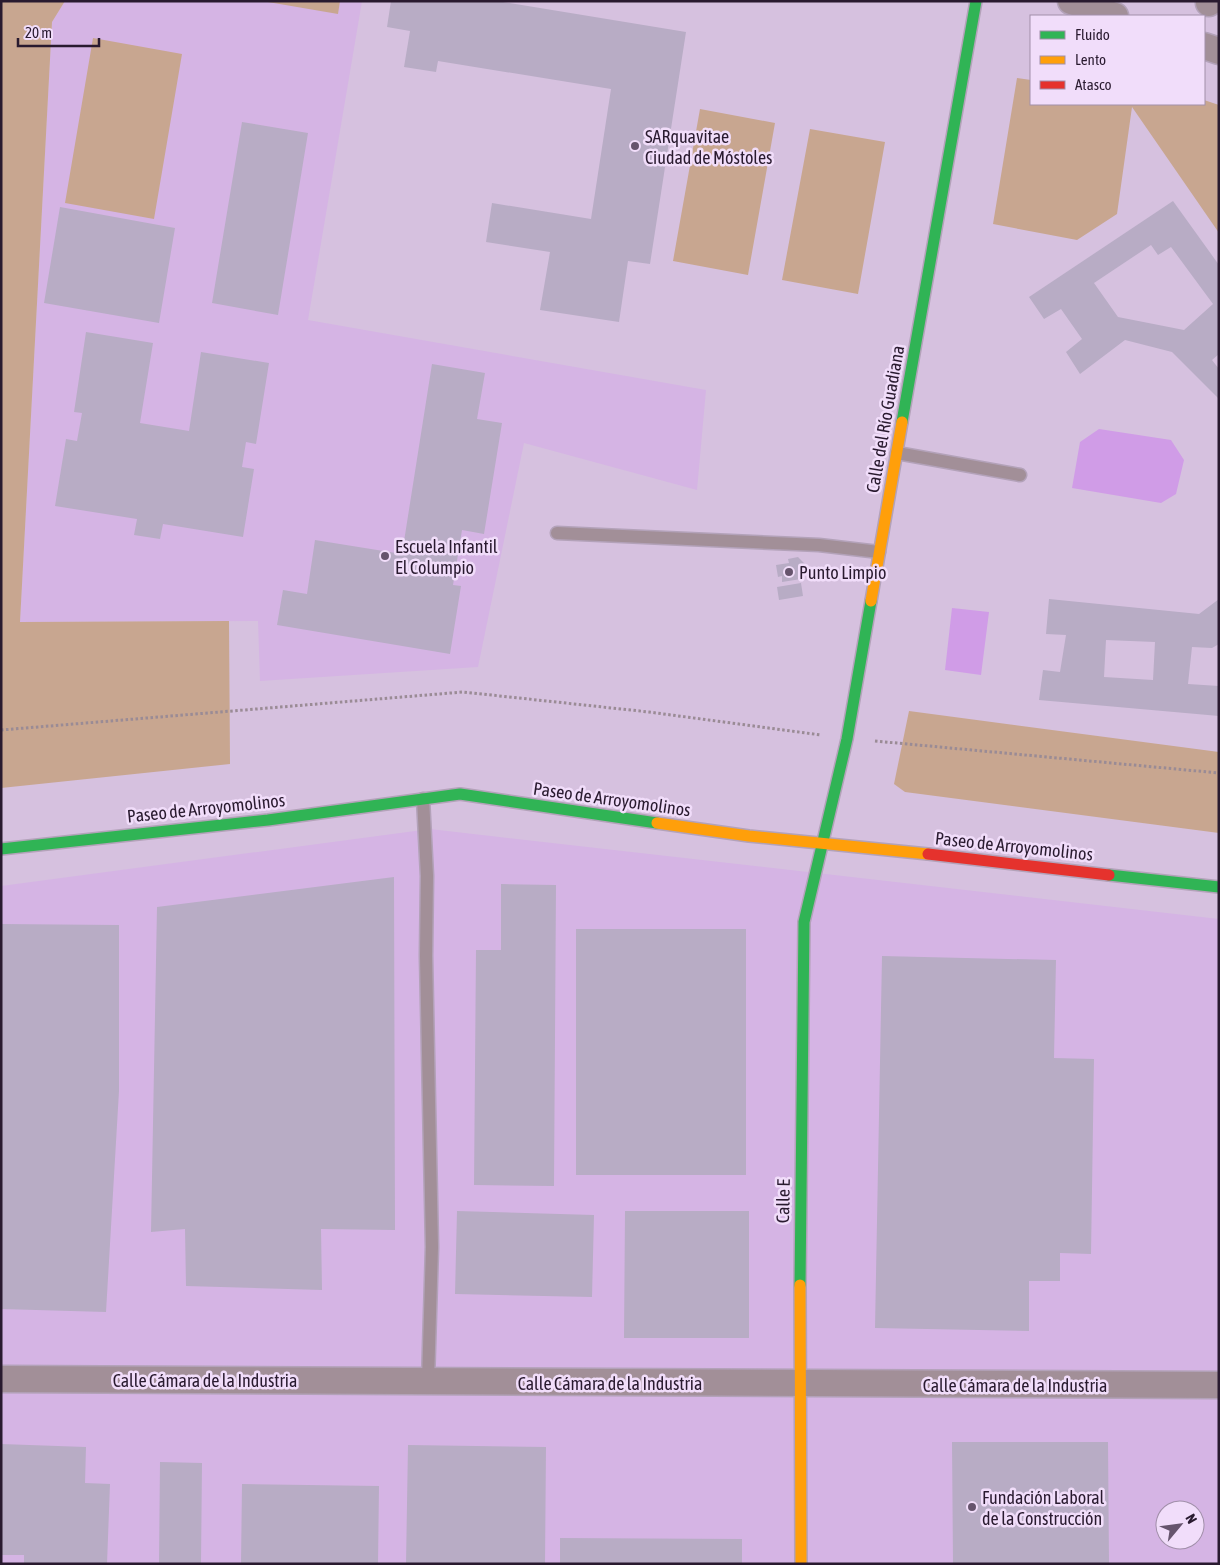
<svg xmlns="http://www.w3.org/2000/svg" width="1220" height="1565" font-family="'Asap Condensed',sans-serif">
<rect width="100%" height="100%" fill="#d6c1df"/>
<path fill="#d5b4e4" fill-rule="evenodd" d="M65,1H362L308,320L706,390L697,490L524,443L478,667L260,681L258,621L20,622L52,22Z
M430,829L1219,919V1564H1V886ZM1165,1510H1195V1540H1165Z"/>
<path fill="#c8a690" d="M1,1H65L52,22L20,622L229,621L230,764L1,788Z
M262,1H340L338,14Z
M93,38L182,54L154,219L65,203Z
M1017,78L1031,80V104H1204V100L1219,105V233L1132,107L1117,214L1077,240L993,224Z
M700,109L775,123L748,275L673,261Z
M810,129L885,142L858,294L782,280Z
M909,711L1219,752V833L905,792L894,784Z"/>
<path fill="#d09ce7" d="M1099,429L1171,440L1184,460L1176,494L1161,503L1072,488L1080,442Z
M952,608L989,612L981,675L945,670Z"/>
<path fill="#b8acc5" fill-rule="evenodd" d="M391,1H497L686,32L650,264L628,261L619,322L540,310L550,252L486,242L492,203L591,219L611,89L438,61L436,72L404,67L410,31L387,27Z
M242,122L308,133L278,315L212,303Z
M1173,201L1219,265V354L1212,360L1219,369V399L1172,352L1125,340L1080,374L1066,352L1082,339L1061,309L1044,319L1029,297ZM1151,245L1158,255L1171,247L1213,304L1184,330L1118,317L1094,283Z
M60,207L175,228L159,323L44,303Z
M86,332L153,343L140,423L189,431L201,352L269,363L256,444L246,442L242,467L254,469L243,537L163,524L160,539L134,535L137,519L55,506L66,439L77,441L82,413L74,412Z
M432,364L485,373L477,419L502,423L484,534L462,530L453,585L461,586L450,654L277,625L283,590L307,594L315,540L402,554Z
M798,557L805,564L800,568L801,579L782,582V576L778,577L776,565L789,563L788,559Z
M801,583L803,596L779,600L777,587Z
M1049,599L1199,614L1219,599V644L1212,648L1192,647L1188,684L1219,686V716L1039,700L1043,670L1060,672L1066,635L1046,634ZM1106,640L1155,642L1153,680L1104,677Z
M394,877L395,1230L321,1229L322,1290L186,1286L185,1229L151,1232L157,907Z
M501,884L556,885L554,1186L474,1185L476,950H501Z
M1,924L119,925V1091L106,1312L1,1309Z
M576,929H746V1175H576Z
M882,956L1056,960L1054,1058L1094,1059L1091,1254L1060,1253V1281H1029V1331L875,1328Z
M457,1211L594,1215L592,1297L455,1294Z
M625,1211H749V1338H624Z
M952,1442H1108L1109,1564H953Z
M1,1444L86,1447L85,1483L110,1484L107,1564H24V1555H1Z
M408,1445L546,1447L545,1564H406Z
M160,1462L202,1463L201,1564H159Z
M242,1484L379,1486L378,1564H241Z
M560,1538L742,1539V1564H560Z"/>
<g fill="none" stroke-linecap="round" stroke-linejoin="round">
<g stroke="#b3a2b9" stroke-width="15">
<path id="lane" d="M897,453L1020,475
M557,533L819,545L879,552
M423,799L427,876L426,956L432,1247L428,1381"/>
</g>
<g stroke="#b3a2b9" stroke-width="29">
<path id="street" d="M1071,1L1115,16
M1209,3L1210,1
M1204,46L1219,51
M1,1379L1219,1385"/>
</g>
<g stroke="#b3a2b9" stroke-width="14">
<path id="fast" d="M902,422L976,1
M1,849L268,820L460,794L657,823
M1109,875L1219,887
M800,1285L804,922L847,739L871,601"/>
</g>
<g stroke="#b3a2b9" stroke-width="14">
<path id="slow" d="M871,601L902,422
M657,823L749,836L928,854
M800,1285L801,1564"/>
</g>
<g stroke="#b3a2b9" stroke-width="14">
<path id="jam" d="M928,854L1109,875"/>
</g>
<path stroke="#9a8b95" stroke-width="3" stroke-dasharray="2.5 2.5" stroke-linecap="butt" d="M1,730L463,692L649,712L821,735
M875,741L1219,773"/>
<use href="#lane" stroke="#a28f98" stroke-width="12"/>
<use href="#street" stroke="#a28f98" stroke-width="26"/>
<use href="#fast" stroke="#30b455" stroke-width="11"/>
<use href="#slow" stroke="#ff9f0a" stroke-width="11"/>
<use href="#jam" stroke="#e5322d" stroke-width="11"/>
</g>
<g fill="#66546d" stroke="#f1ddfa" stroke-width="2">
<circle cx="635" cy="146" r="5"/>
<circle cx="385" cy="556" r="5"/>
<circle cx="789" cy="572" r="5"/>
<circle cx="972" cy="1507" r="5"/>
</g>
<g text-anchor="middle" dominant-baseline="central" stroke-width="5" stroke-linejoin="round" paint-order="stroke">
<g font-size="18" fill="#291a2f" stroke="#f1ddfa" text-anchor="start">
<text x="645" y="136">SARquavitae<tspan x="645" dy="21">Ciudad de Móstoles</tspan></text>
<text x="395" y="546">Escuela Infantil<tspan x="395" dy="21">El Columpio</tspan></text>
<text x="799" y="572">Punto Limpio</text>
<text x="982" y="1497">Fundación Laboral<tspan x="982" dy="21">de la Construcción</tspan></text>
</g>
<g font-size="18" fill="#291a2f" stroke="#f1ddfa">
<text transform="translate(885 419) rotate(-80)">Calle del Río Guadiana</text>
<text transform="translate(612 799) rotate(8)">Paseo de Arroyomolinos</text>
<text transform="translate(206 808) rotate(-6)">Paseo de Arroyomolinos</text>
<text transform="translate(1014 846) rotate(6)">Paseo de Arroyomolinos</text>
<text transform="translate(783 1201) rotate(-89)">Calle E</text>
<text x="205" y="1380">Calle Cámara de la Industria</text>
<text x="610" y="1383">Calle Cámara de la Industria</text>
<text x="1015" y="1385">Calle Cámara de la Industria</text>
</g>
</g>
<rect width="1220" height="1565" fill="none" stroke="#291a2f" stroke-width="5"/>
<rect x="1030" y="15" width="175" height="90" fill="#f1ddfa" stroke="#a18fa9"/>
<rect x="1040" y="31" width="25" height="8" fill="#30b455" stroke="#a18fa9"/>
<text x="1075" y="40" font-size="15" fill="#291a2f">Fluido</text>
<rect x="1040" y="56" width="25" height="8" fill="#ff9f0a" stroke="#a18fa9"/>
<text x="1075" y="65" font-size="15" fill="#291a2f">Lento</text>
<rect x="1040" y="81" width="25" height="8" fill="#e5322d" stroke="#a18fa9"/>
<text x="1075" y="90" font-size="15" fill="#291a2f">Atasco</text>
<g transform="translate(1180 1525) rotate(61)"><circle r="24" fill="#f1ddfa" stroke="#a18fa9"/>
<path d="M0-4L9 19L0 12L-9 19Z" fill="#66546d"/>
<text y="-8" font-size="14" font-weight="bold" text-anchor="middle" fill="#291a2f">N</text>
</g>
<path d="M18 38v8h81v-8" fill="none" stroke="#291a2f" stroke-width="2.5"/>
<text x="25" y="38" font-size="15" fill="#291a2f" stroke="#f1ddfa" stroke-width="4" paint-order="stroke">20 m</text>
</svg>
